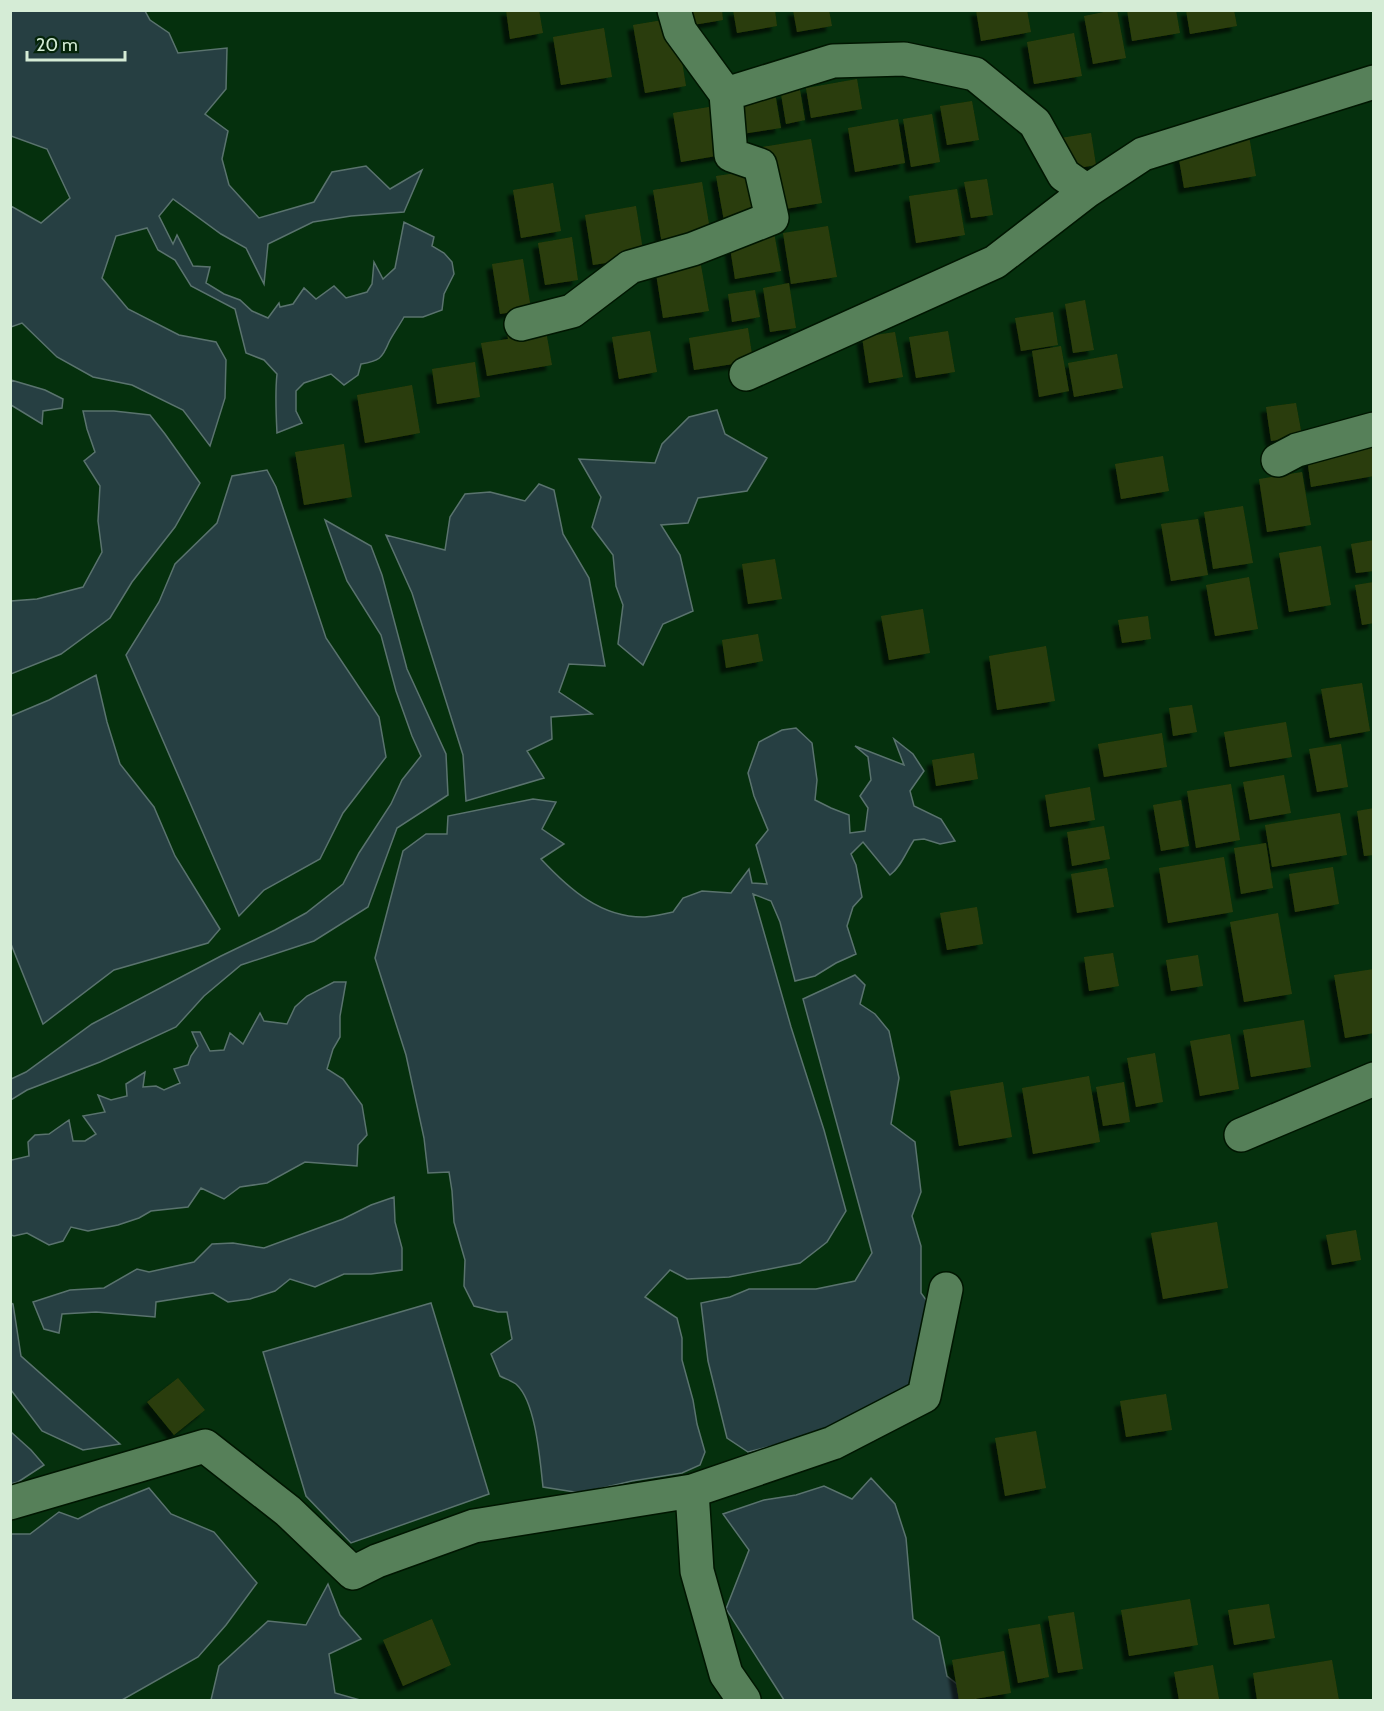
<svg xmlns="http://www.w3.org/2000/svg" width="1384" height="1711" font-family="Cabin,sans-serif">
<defs>
<filter id="shadow"><feDropShadow dx="-5.5" dy="5.5" stdDeviation="1.5" flood-color="#0009"/></filter>
</defs>
<rect width="100%" height="100%" fill="#05300d"/>
<path fill="#263f42" stroke="#5a736e" stroke-width="1.5" d="M11,10L145,11L150,20L169,33L178,53L227,48L226,89L205,114L228,131L222,159L229,185L259,218L314,202L332,172L366,166L390,189L422,170L404,212L351,216L313,222L268,244L264,284L246,248L221,234L173,199L159,216L173,244L177,235L193,266L210,267L206,283L224,294L240,300L252,311L268,318L279,303L280,307L293,304L304,288L316,299L334,286L346,298L367,292L372,284L374,262L383,279L395,268L404,222L434,237L432,246L444,253L452,262L454,274L444,294L442,310L423,317H404C399,326 393,334 389,342C382,359 379,361 361,364L358,375L344,385L331,374L304,383L296,391V411L302,423L277,433C276,414 275,392 277,374L264,360L246,353L235,309L191,286L175,260L158,250L147,228L116,236L102,278L128,309L179,335L216,342L226,360L225,398L210,446L183,410L132,385L93,377L57,357L22,323L11,327V206L41,223L70,198L47,149L11,136Z
M11,380L45,390L63,399L62,408L43,411L42,424L11,405Z
M717,410L725,434L767,458L747,491L698,498L688,523L661,525L680,555L693,611L663,624L643,665L618,644L623,605L616,586L613,555L592,527L601,497L579,459L655,463L662,444L689,417Z
M83,411H114L150,415L165,434L200,483L175,527L132,582L110,618L61,654L11,674V601L37,599L83,587L102,552L98,521L100,486L84,461L95,452L87,429Z
M267,470L276,487L326,638L379,717L386,757L343,813L320,859L264,890L239,916L126,655L159,602L175,564L217,523L232,476Z
M539,484L554,490L563,534L589,578L605,666L569,664L559,692L592,714L551,717L552,739L527,751L544,778L466,801L463,755L412,593L386,535L445,550L450,517L465,494L490,492L525,501Z
M325,520L371,546L382,575L407,669L446,754L448,795L397,828L368,907L314,941L241,965L204,996L176,1027L100,1062L27,1090L11,1100V1079L26,1072L92,1024L221,956L275,930L306,913L343,884L359,853L391,804L402,780L421,756L412,736L396,691L381,635L347,581Z
M96,675L107,722L120,764L154,807L175,856L220,929L208,943L114,970L43,1024L11,944V716L49,700Z
M796,728L812,743L817,780L815,800L831,808L849,815L850,833L865,831L868,808L860,796L871,780L868,757L855,746L904,765L894,739L913,754L924,771L910,791L914,806L941,819L955,841L940,844L924,839L914,840C906,852 901,867 890,875L863,842L851,854L856,865L862,897L853,907L847,926L856,954L836,963L815,976L795,981L780,922L771,901L753,894L791,1027L824,1130L846,1211L827,1242L800,1263L729,1277L687,1279L670,1270L645,1297L677,1318L682,1338V1360L693,1400L697,1424L705,1452L700,1465L682,1473L632,1481L581,1493L543,1487C540,1461 536,1403 517,1385C513,1381 505,1379 500,1376L491,1354L512,1339L507,1312H498L474,1306L464,1286L465,1260L454,1222L452,1191L449,1172L428,1173L424,1138L406,1055L375,958L403,851L426,834H447L448,816L533,799L556,802L542,829L564,844L541,859C569,889 601,918 645,917C654,916 664,914 673,912L683,898L702,891L731,893L749,869L752,883L767,884L756,845L768,830L754,796L748,773L759,742L782,730Z
M855,975L865,985L860,1004L875,1014L889,1031L899,1078L891,1124L915,1142L921,1192L912,1216L921,1246V1293L937,1315L943,1338L906,1391L832,1433L791,1441L748,1452L727,1438L708,1361L701,1303L730,1297L749,1289H816L855,1281L872,1253L803,999Z
M334,982H346L340,1016V1037L333,1049L327,1069L343,1079L362,1105L367,1135L358,1145L357,1166L305,1162L267,1183L240,1187L224,1199L201,1188L188,1207L151,1211L139,1218L118,1225L88,1231L71,1227L63,1241L49,1245L27,1233L14,1236L11,1235V1159L12,1160L29,1156L28,1142L35,1135L49,1134L69,1120L73,1141H85L96,1134L83,1116L105,1112L98,1095L111,1100L127,1096L126,1084L145,1072L143,1087L156,1086L164,1090L180,1083L174,1069L188,1065L191,1056L198,1046L192,1032H200L210,1051L224,1050L230,1033L243,1044L260,1013L264,1021L287,1024L295,1007L307,996Z
M394,1197L395,1222L402,1248V1270L371,1274H344L315,1287L290,1279L275,1291L250,1299L228,1302L213,1293L156,1302L155,1317L96,1312L62,1314L59,1333L44,1329L33,1302L70,1290L104,1288L137,1269L149,1272L194,1262L212,1244L233,1243L264,1248L343,1219L371,1205Z
M11,1303L13,1304L21,1356L120,1444L83,1450L42,1431L11,1390Z
M431,1303L489,1494L351,1543L306,1496L263,1352Z
M11,1432L31,1450L44,1465L18,1482L11,1484Z
M871,1478L895,1504L906,1538L913,1619L939,1637L947,1676L976,1699L975,1700H784L726,1609L749,1550L723,1514L764,1500L796,1495L824,1486L852,1499Z
M149,1488L171,1514L214,1532L257,1583L226,1625L198,1657L122,1700H11V1534H30L59,1512L78,1519L99,1508Z
M328,1584L340,1615L361,1639L329,1654L335,1693L360,1700H211L219,1666L268,1621L306,1625Z"/>
<path fill="#2c3d0a" filter="url(#shadow)" d="M506,10H539L543,33L510,39Z
M678,10H722L723,20L681,27Z
M733,10H775L777,26L737,33Z
M793,10H829L832,26L797,32Z
M976,10H1027L1031,32L981,41Z
M1114,10H1117L1126,58L1093,64L1084,16Z
M1127,10H1176L1180,33L1132,41Z
M1186,10H1234L1237,26L1190,34Z
M675,18L686,86L645,93L633,25Z
M604,28L612,77L561,85L553,37Z
M1074,33L1082,76L1034,84L1027,42Z
M857,79L862,109L811,118L806,88Z
M774,87L781,128L742,134L735,93Z
M800,90L805,120L786,124L781,94Z
M972,101L979,140L947,145L940,106Z
M715,106L722,155L681,162L673,113Z
M932,114L940,162L911,167L903,119Z
M898,119L905,163L855,172L848,128Z
M1091,133L1096,165L1066,170L1061,138Z
M1249,136L1256,176L1184,188L1177,148Z
M811,139L822,203L773,211L762,147Z
M758,170L765,214L724,221L716,176Z
M987,179L993,215L971,218L964,182Z
M702,182L711,236L662,244L653,190Z
M553,183L561,231L521,238L513,190Z
M957,189L965,235L916,243L909,196Z
M636,206L644,257L593,265L585,215Z
M828,226L837,277L791,284L783,233Z
M773,227L781,271L735,279L728,235Z
M572,237L578,280L545,285L538,243Z
M699,254L709,311L663,318L654,261Z
M523,259L531,309L500,314L492,264Z
M789,283L796,328L770,332L763,288Z
M755,290L760,317L732,322L728,294Z
M1085,300L1094,350L1073,353L1065,304Z
M1053,312L1058,345L1021,351L1015,318Z
M545,325L552,365L487,376L481,343L508,339L507,332Z
M748,328L753,361L694,370L689,338Z
M650,331L657,372L619,379L612,337Z
M948,331L955,372L916,378L909,337Z
M895,332L903,377L869,383L862,337Z
M1061,346L1069,391L1039,397L1032,351Z
M1117,354L1123,388L1074,397L1068,363Z
M475,362L480,397L437,404L432,369Z
M412,385L420,433L365,443L357,395Z
M1296,403L1302,436L1271,441L1266,407Z
M1372,440L1374,476L1311,487L1306,451Z
M344,444L352,497L304,505L295,452Z
M1163,456L1169,491L1121,499L1115,464Z
M1302,472L1311,525L1267,532L1259,479Z
M1243,506L1253,563L1213,569L1204,512Z
M1198,519L1208,575L1171,581L1161,524Z
M1374,540V571L1356,573L1351,544Z
M1321,546L1331,605L1289,612L1279,553Z
M775,559L782,599L748,604L742,564Z
M1249,577L1258,629L1215,636L1206,585Z
M1374,582V623L1362,625L1355,585Z
M923,609L930,653L889,660L881,616Z
M1148,616L1151,639L1122,643L1118,620Z
M758,634L763,661L726,668L722,640Z
M1046,646L1055,701L997,710L989,656Z
M1362,683L1370,731L1330,738L1321,689Z
M1192,705L1197,732L1173,736L1169,708Z
M1286,722L1292,757L1230,767L1224,732Z
M1162,733L1167,767L1104,777L1098,744Z
M1341,744L1348,787L1317,792L1309,749Z
M974,753L978,779L936,786L932,760Z
M1284,775L1291,813L1250,820L1243,782Z
M1231,784L1240,840L1196,848L1187,791Z
M1090,787L1095,820L1050,827L1045,795Z
M1181,800L1189,846L1161,851L1153,805Z
M1374,808V855L1364,856L1357,811Z
M1340,813L1347,855L1272,867L1265,825Z
M1104,826L1110,859L1072,866L1067,832Z
M1266,843L1273,888L1241,894L1234,848Z
M1224,857L1233,912L1168,923L1159,868Z
M1333,867L1339,904L1295,912L1289,874Z
M1107,868L1114,907L1077,913L1071,874Z
M977,907L983,944L947,950L940,913Z
M1278,913L1292,994L1244,1002L1230,922Z
M1113,953L1119,986L1089,991L1084,957Z
M1198,955L1203,986L1171,991L1166,960Z
M1374,969V1033L1345,1038L1334,975Z
M1304,1020L1311,1067L1251,1077L1243,1030Z
M1230,1034L1239,1089L1200,1096L1190,1041Z
M1155,1053L1163,1102L1136,1107L1127,1058Z
M1089,1076L1100,1142L1033,1154L1022,1088Z
M1003,1082L1012,1137L959,1146L950,1091Z
M1124,1082L1130,1122L1103,1126L1096,1087Z
M1217,1222L1228,1288L1163,1299L1151,1233Z
M1356,1230L1361,1260L1332,1265L1326,1235Z
M178,1378L205,1410L174,1435L147,1402Z
M1166,1394L1172,1430L1126,1437L1120,1401Z
M1036,1431L1046,1488L1005,1496L995,1438Z
M1190,1599L1198,1645L1129,1656L1121,1610Z
M1269,1604L1275,1638L1234,1645L1228,1610Z
M1074,1612L1083,1669L1058,1673L1048,1616Z
M432,1619L451,1665L403,1686L383,1640Z
M1040,1624L1049,1677L1018,1683L1008,1629Z
M1004,1651L1011,1693L968,1700H959L952,1660Z
M1332,1660L1339,1700H1257L1253,1673Z
M1213,1665L1219,1699L1179,1700L1174,1672Z"/>
<g fill="none" stroke-linecap="round" stroke-linejoin="round">
<g stroke="#001601" stroke-width="36">
<path id="minor" d="M674,10L680,31L726,94L833,61L904,59L975,74L1035,123L1064,175L1087,191L1143,154L1374,82
M521,324L572,311L630,267L693,249L772,218L760,165L731,155L726,94
M746,374L995,262L1087,191
M1278,460L1297,450L1374,429
M1241,1135L1374,1079
M692,1491L833,1443L924,1396L946,1289
M10,1503L205,1446L288,1511L353,1573L377,1561L474,1526L692,1491L697,1571L726,1674L744,1700"/>
</g>
<use href="#minor" stroke="#568059" stroke-width="33"/>
</g>
<rect width="1384" height="1711" fill="none" stroke="#d5ecd6" stroke-width="24"/>
<path d="M27 51v9h98v-9" fill="none" stroke="#d5ecd6" stroke-width="3"/>
<text x="36" y="51" font-size="18" fill="#d5ecd6" stroke="#05240a" stroke-width="4.5" paint-order="stroke">20 m</text>
</svg>
